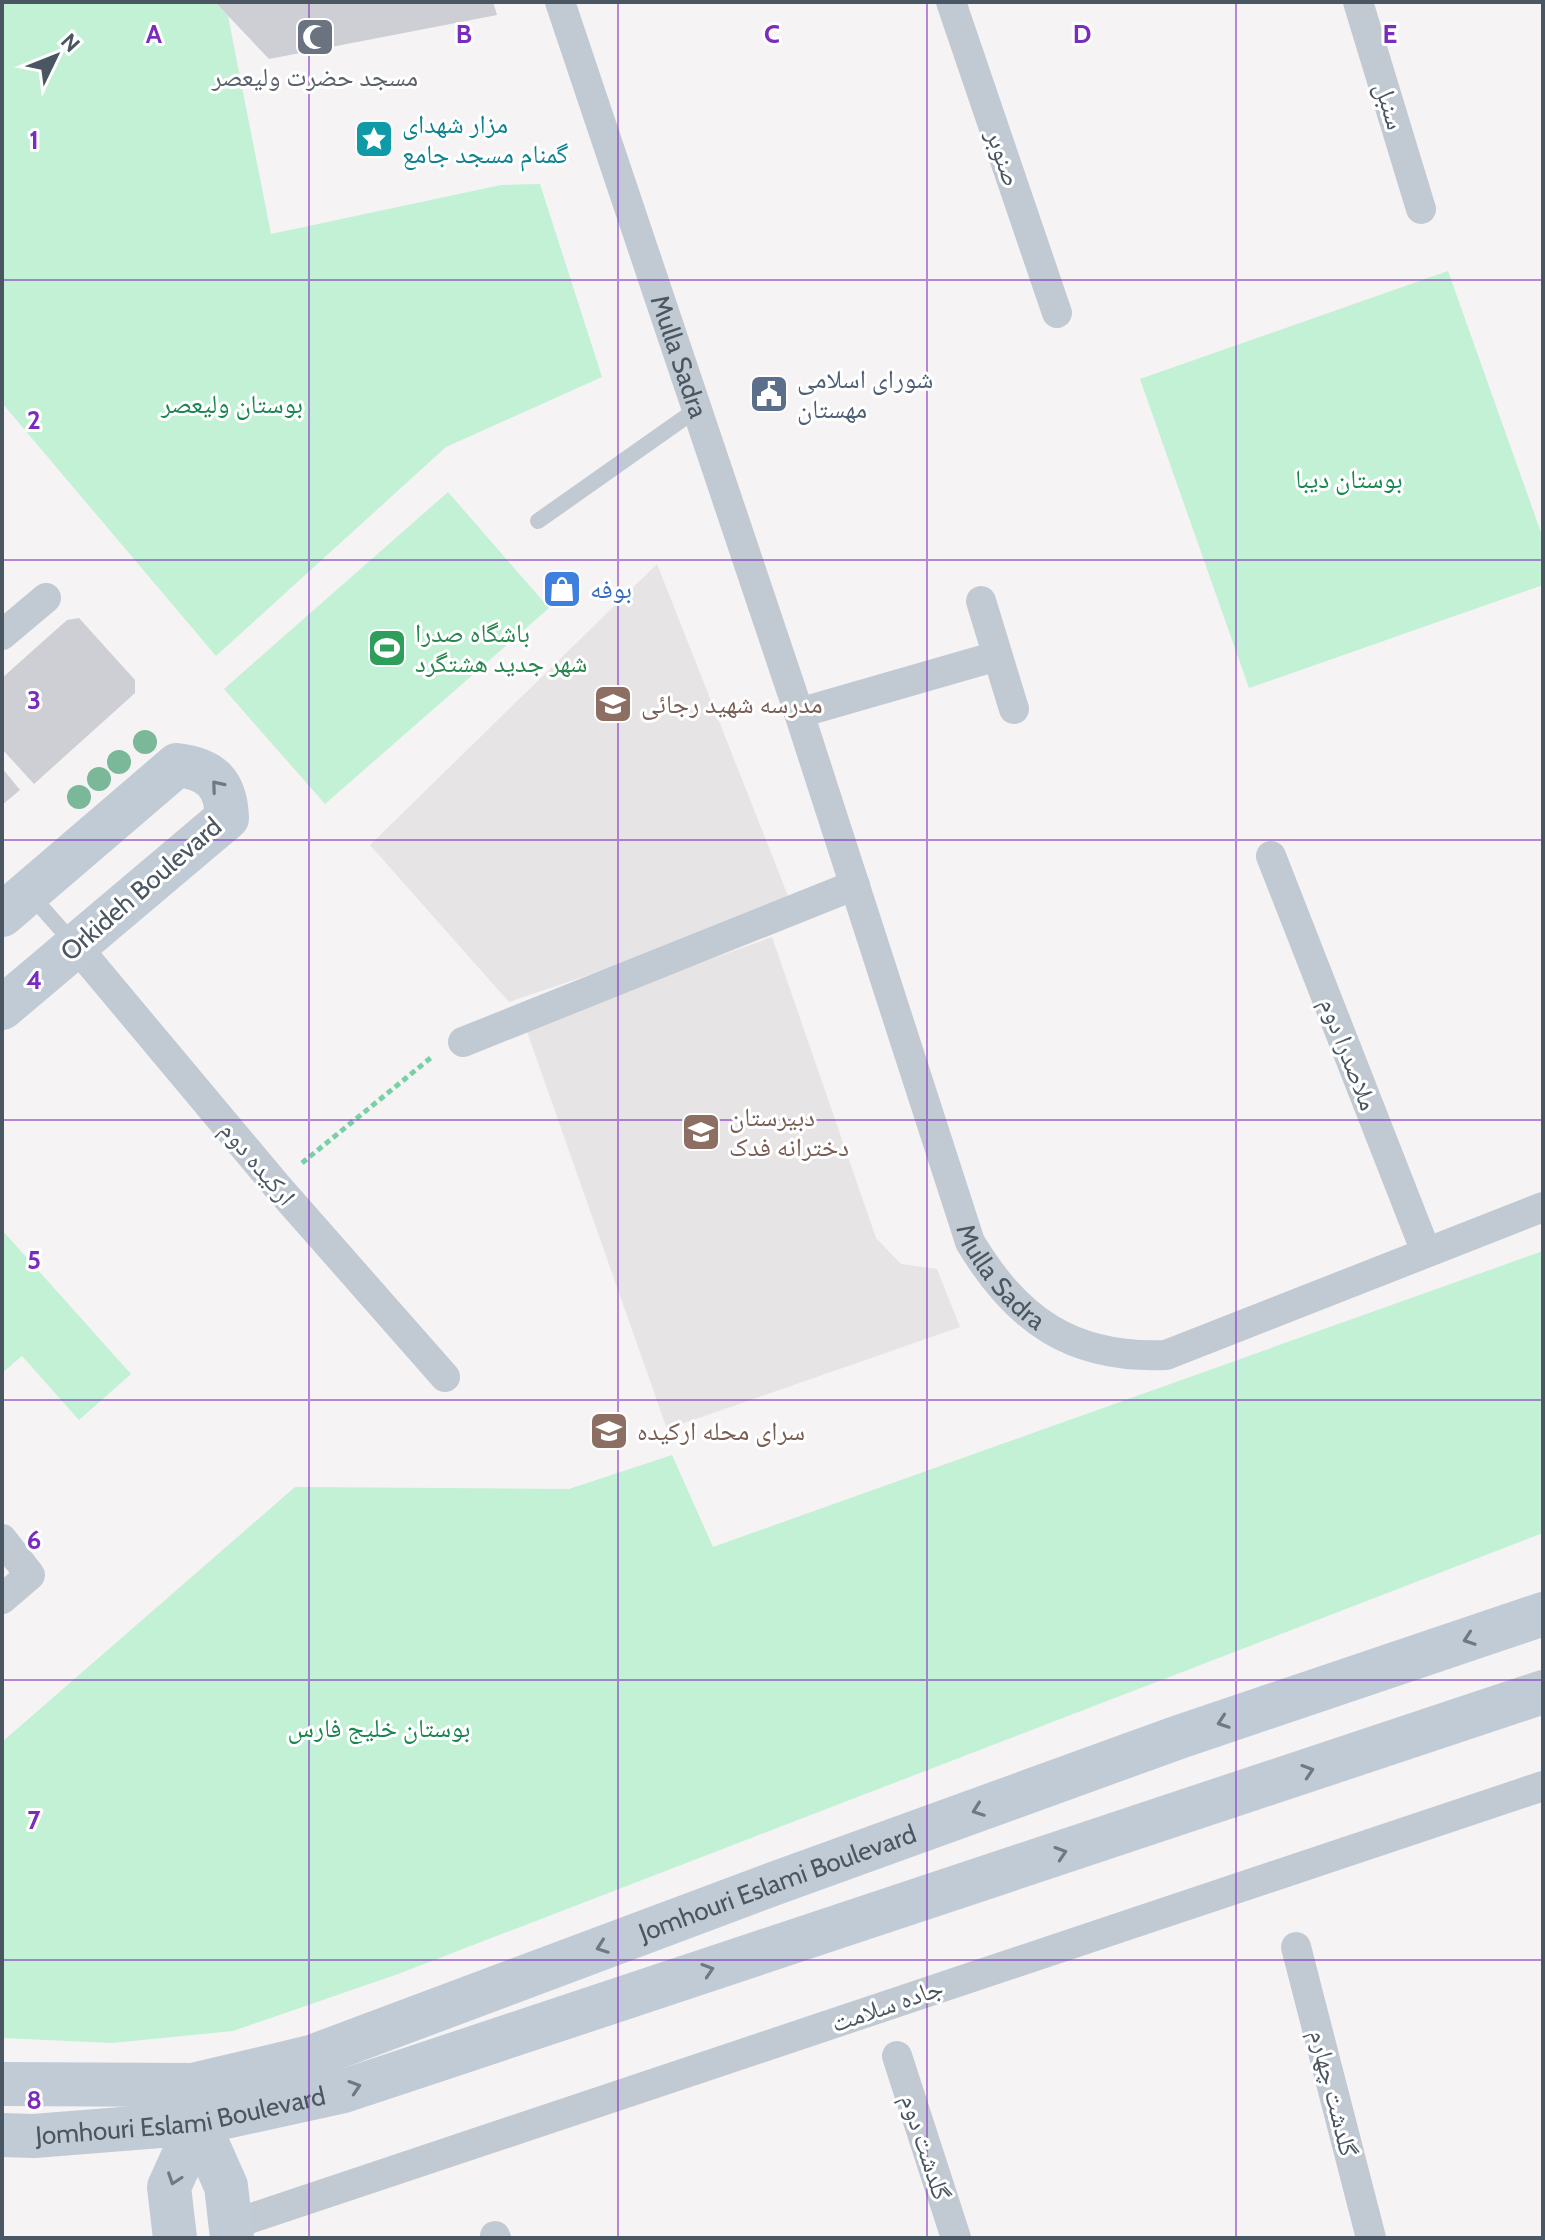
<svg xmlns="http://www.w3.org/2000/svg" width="1545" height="2240" font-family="Cabin,'Noto Naskh Arabic',sans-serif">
<rect width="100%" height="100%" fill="#f5f3f3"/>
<path fill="#e6e4e5" d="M657,564L792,906L509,1002L370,845Z
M772,937L876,1238L901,1264L937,1269L960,1327L667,1429L525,1026Z"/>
<path fill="#c3f1d5" d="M2,2H215L228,16L271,234L501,185L540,184L602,377L446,447L216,656L2,403Z
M1448,271L1543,538V585L1249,688L1140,379Z
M448,492L549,608L325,804L224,689Z
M2,1230L131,1374L79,1420L22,1356L2,1373Z
M1543,1251V1533L398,1974L233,2031L112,2043L2,2038V1742L295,1487L569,1489L672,1455L713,1547Z"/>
<path fill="#cdcfd5" d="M215,2H493L497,15L269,59Z
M79,618L135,680V693L34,784L2,749V678L67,620Z
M2,768L20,790L2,805Z"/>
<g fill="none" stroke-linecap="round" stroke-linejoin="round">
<path stroke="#7ad0a6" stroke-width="5" stroke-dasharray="6 4" stroke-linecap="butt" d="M302,1163L433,1056"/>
<path stroke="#c1cad2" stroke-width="16" d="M538,521L697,409
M29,893L75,945"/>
<g stroke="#c1cad2" stroke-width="30">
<path id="s1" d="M560,2L799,713L970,1242C1017,1321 1073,1359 1166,1355L1543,1207"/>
<path d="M951,2L1057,313"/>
<path d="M1358,2L1421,209"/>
<path d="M981,601L1014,709"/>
<path d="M2,635L46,598"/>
<path d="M799,713L997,656"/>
<path d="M1271,856L1426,1252"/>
<path d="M76,946L276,1185L445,1377"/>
<path d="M463,1042L855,885"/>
<path d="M2,1539L30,1575L2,1599"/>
<path d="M1296,1947L1371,2238"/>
<path d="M897,2056L956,2238"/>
<path d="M231,2225L1543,1786"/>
<path d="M495,2236L496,2238"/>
</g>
<g stroke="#c1cbd6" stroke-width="44">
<path d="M2,915L177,765C212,769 226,784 227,818L2,1008"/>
<path id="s2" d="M2,2084L193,2085L311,2057L773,1884L1179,1737L1543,1614"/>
<path d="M195,2095L198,2123L226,2186L232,2238"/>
<path id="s3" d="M2,2135L34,2136L198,2123L344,2091L1543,1692"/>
<path d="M175,2238L169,2187L198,2123"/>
</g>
</g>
<g fill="#7bb799">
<circle cx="145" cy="742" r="12"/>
<circle cx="119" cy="762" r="12"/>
<circle cx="99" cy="779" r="12"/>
<circle cx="79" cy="797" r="12"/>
</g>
<defs><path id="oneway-chevron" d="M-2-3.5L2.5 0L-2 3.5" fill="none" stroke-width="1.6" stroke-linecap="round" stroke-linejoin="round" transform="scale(2)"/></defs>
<g stroke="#6e7984">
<use href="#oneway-chevron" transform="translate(217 786) rotate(-130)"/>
<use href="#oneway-chevron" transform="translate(1469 1639) rotate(161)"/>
<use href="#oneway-chevron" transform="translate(1223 1722) rotate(161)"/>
<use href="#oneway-chevron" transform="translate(1308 1771) rotate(-18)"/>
<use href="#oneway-chevron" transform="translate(978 1810) rotate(160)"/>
<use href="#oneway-chevron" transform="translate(1061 1853) rotate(-18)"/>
<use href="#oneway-chevron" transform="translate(602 1947) rotate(160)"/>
<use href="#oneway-chevron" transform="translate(708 1970) rotate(-18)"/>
<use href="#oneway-chevron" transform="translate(355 2087) rotate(-18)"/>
<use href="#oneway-chevron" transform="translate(174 2179) rotate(109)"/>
</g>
<path fill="none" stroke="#7b2cbf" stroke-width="2" stroke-opacity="0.55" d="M309,2V2238M618,2V2238M927,2V2238M1236,2V2238M2,280H1543M2,560H1543M2,840H1543M2,1120H1543M2,1400H1543M2,1680H1543M2,1960H1543"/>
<defs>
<g id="mosque-square" transform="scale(2)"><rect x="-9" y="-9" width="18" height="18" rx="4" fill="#6b7280" stroke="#fff"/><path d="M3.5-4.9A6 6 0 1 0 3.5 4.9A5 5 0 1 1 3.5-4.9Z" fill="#fff"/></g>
<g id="sight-square" transform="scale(2)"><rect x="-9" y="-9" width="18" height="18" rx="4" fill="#0f9aa8" stroke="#fff"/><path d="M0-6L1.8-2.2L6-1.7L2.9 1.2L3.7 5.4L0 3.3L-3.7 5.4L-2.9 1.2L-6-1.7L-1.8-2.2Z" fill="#fff"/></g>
<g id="civic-square" transform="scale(2)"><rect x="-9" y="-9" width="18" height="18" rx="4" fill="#5c6f8a" stroke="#fff"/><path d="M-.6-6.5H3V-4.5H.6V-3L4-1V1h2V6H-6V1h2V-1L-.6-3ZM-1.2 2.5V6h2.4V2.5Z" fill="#fff"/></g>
<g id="shop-square" transform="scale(2)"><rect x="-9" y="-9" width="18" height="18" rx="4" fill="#3f7fe0" stroke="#fff"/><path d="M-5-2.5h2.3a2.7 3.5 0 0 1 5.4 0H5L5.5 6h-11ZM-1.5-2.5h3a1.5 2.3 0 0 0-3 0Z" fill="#fff"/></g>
<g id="stadium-square" transform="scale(2)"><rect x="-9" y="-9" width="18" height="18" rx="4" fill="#2e9e5b" stroke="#fff"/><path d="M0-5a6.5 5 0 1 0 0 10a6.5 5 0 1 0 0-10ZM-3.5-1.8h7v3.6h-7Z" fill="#fff"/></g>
<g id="school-square" transform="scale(2)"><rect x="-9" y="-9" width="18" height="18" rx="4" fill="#8d6e63" stroke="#fff"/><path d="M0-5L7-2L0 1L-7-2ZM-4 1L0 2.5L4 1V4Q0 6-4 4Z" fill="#fff"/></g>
</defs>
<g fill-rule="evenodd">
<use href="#mosque-square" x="315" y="37"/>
<use href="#sight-square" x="374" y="139"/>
<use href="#civic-square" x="769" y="394"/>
<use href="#shop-square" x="562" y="589"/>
<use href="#stadium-square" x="387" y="648"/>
<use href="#school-square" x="613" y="704"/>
<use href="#school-square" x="701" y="1132"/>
<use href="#school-square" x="609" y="1431"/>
</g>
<g text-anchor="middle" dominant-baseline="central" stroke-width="6" stroke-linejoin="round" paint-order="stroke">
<g font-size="26" fill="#5b616d" stroke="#fff">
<text x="315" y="77">مسجد حضرت ولیعصر</text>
</g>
<g font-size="26" fill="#4a5661" stroke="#fff">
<text transform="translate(1390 106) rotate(73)">سنبل</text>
<text transform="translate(1004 158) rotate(71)">صنوبر</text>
<text stroke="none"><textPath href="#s1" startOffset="374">Mulla Sadra</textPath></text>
<text transform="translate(141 889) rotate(-41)">Orkideh Boulevard</text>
<text transform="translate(1349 1054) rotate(69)">ملاصدرا دوم</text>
<text transform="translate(258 1163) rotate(50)">ارکیده دوم</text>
<text stroke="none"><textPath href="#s1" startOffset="1352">Mulla Sadra</textPath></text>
<text stroke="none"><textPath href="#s2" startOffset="810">Jomhouri Eslami Boulevard</textPath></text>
<text transform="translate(887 2005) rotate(-19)">جاده سلامت</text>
<text transform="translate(1334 2093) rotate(76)">گلدشت چهارم</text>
<text stroke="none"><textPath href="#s3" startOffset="180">Jomhouri Eslami Boulevard</textPath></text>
<text transform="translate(926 2147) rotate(72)">گلدشت دوم</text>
</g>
<g font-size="26" fill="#0d838f" stroke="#fff" text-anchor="start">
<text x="402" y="124">مزار شهدای<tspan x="402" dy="30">گمنام مسجد جامع</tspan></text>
</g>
<g font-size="26" fill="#4e5e75" stroke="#fff" text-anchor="start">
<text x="797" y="379">شورای اسلامی<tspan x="797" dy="30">مهستان</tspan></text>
</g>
<g font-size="26" fill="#17864f" stroke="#fff">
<text x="232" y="404">بوستان ولیعصر</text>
<text x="1349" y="479">بوستان دیبا</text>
<text x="379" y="1728">بوستان خلیج فارس</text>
</g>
<g font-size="26" fill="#366cbe" stroke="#fff" text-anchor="start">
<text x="590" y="589">بوفه</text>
</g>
<g font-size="26" fill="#27864d" stroke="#fff" text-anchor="start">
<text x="415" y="633">باشگاه صدرا<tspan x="415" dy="30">شهر جدید هشتگرد</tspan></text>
</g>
<g font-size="26" fill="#785e54" stroke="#fff" text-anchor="start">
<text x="641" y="704">مدرسه شهید رجائی</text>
<text x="729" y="1117">دبیرستان<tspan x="729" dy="30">دخترانه فدک</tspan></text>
<text x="637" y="1431">سرای محله ارکیده</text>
</g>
</g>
<g font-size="26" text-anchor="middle" font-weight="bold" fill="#7b2cbf" stroke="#fff" stroke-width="6" stroke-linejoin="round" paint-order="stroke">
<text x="154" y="43">A</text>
<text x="464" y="43">B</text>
<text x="772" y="43">C</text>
<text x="1082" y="43">D</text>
<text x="1390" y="43">E</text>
<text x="34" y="149">1</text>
<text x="34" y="429">2</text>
<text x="34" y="709">3</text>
<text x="34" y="989">4</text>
<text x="34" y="1269">5</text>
<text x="34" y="1549">6</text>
<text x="34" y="1829">7</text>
<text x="34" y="2109">8</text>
</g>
<rect width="1545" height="2240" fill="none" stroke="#4a5661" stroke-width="8"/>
<g transform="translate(56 56) rotate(47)" stroke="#ffffff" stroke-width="6" paint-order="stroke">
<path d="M0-6L14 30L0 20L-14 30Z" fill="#4a5661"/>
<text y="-12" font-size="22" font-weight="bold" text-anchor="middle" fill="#4a5661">N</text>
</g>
</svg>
